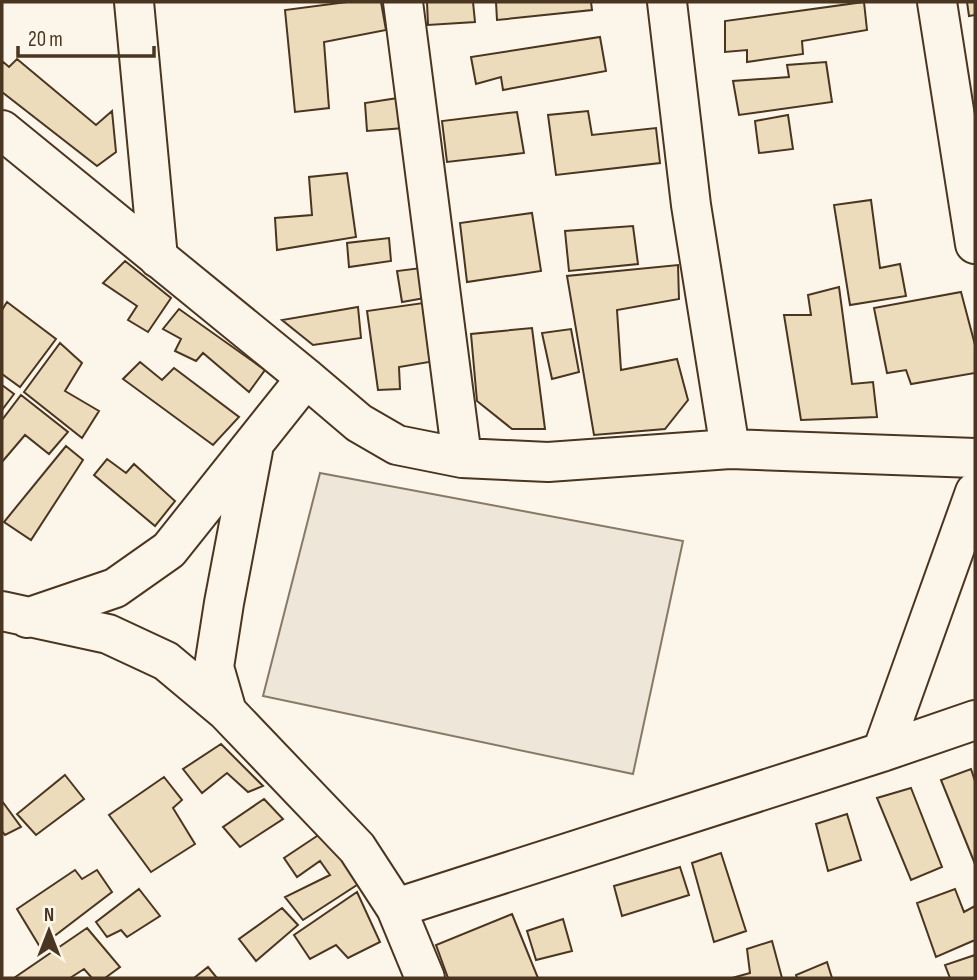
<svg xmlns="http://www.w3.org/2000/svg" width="977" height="980" font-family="'Sofia Sans Condensed',sans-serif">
<rect width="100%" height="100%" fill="#fbf6e9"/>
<path fill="#ede6d9" stroke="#887966" stroke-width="2" d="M320,473L683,541L633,774L263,696Z"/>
<path fill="#ecdcbc" stroke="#4a3520" stroke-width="2" d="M347,2H381L386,30L324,42L329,108L295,112L285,10Z
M427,2H473L475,22L428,25Z
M496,2H591L592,10L497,20Z
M864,2L867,30L802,41L803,54L747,62V50L725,52V21Z
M967,2H975V15L969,16Z
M600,37L606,71L503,90L501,77L476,84L471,57Z
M17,59L96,125L112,111L116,152L97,166L2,92V61L9,67Z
M826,62L832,102L739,115L733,81L789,77L787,65Z
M398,98L404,128L367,131L365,103Z
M588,111L592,135L656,128L660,163L556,175L548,115Z
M517,112L524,153L447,162L442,121Z
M788,115L793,149L759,153L755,121Z
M347,173L356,237L277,250L275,218L312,215L309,177Z
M871,200L880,268L900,264L906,296L850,305L834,205Z
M532,213L541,271L467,282L460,223Z
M633,226L638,264L569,271L565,231Z
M389,238L391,261L349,267L347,243Z
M125,261L171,298L148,332L128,320L137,306L103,283Z
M678,265L679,299L617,310L621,370L677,359L688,400L665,429L594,435L567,276Z
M421,268L425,298L402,302L397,271Z
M839,287L852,384L873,382L877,417L801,420L784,315H811L808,295Z
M961,292L975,345V373L911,384L906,370L887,373L874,308Z
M7,302L56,339L20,387L2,374V310Z
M423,303L435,361L399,367L400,389L378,390L367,311Z
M358,307L361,338L313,345L282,320Z
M179,309L265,370L249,392L203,353L196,361L175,351L181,339L163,329Z
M532,328L545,429H512L477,401L471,334Z
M571,329L579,372L552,379L542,333Z
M60,343L82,363L65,391L99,411L82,438L24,392Z
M140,362L162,380L174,368L239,417L213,445L123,379Z
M2,385L14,394L2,410Z
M21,395L68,432L49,454L25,435L2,462V420Z
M66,446L83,460L31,540L4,522Z
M107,459L126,473L134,464L175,501L155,526L94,475Z
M221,744L263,786L248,792L227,773L202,793L183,769Z
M971,769L975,781V864L941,780Z
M65,775L84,799L36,835L17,814Z
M164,777L182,800L173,808L195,844L151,872L109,815Z
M911,788L942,867L911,880L877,798Z
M264,799L283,819L240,847L223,827Z
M2,801L21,827L5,835L2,831Z
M847,814L861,860L828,871L816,824Z
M323,832L360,883L303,920L285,897L330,875L320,861L297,877L284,858Z
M721,853L746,931L714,942L692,863Z
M680,867L689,895L622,916L614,886Z
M75,870L82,879L97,870L112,892L40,947L17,909Z
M139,889L160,916L127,937L121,930L107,937L96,922Z
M955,889L964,912L975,906V940L936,957L917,903Z
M357,892L380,942L348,958L336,945L310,959L294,935Z
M282,908L298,925L256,961L239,939Z
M512,914L538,978H448L436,945Z
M563,919L572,951L536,960L527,931Z
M87,928L120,967L105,978H92L84,969L70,978H14Z
M772,941L782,978H732L750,973L747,949Z
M975,955V978H950L945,965Z
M827,962L832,978H797L796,975Z
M208,967L217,978H194Z"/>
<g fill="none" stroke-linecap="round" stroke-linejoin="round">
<g stroke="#4a3520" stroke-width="42">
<path id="minor" d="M134,2L158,258
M403,2L462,458
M667,2L691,205L730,449
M937,2L975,244
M2,130L306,378L359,423L397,445L462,458L548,462L730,449L975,458
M2,611L108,634L166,661L227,712L357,848L396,908L425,978
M27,618L115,588L169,550L306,378
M227,712L214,667L224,603L253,450
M882,752L975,492
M396,908L882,752L975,720"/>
</g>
<use href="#minor" stroke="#fbf6e9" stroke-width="38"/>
</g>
<rect width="977" height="980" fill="none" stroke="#4a3520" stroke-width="7"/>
<g transform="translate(49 931)" stroke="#fbf6e9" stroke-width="5" paint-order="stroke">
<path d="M0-5L12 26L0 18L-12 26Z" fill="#4a3520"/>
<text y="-10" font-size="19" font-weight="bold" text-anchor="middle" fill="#4a3520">N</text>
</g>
<path d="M18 46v10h136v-10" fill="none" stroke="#4a3520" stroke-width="3.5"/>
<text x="28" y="46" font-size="21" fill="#4a3520" stroke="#fbf6e9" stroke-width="5" paint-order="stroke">20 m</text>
</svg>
